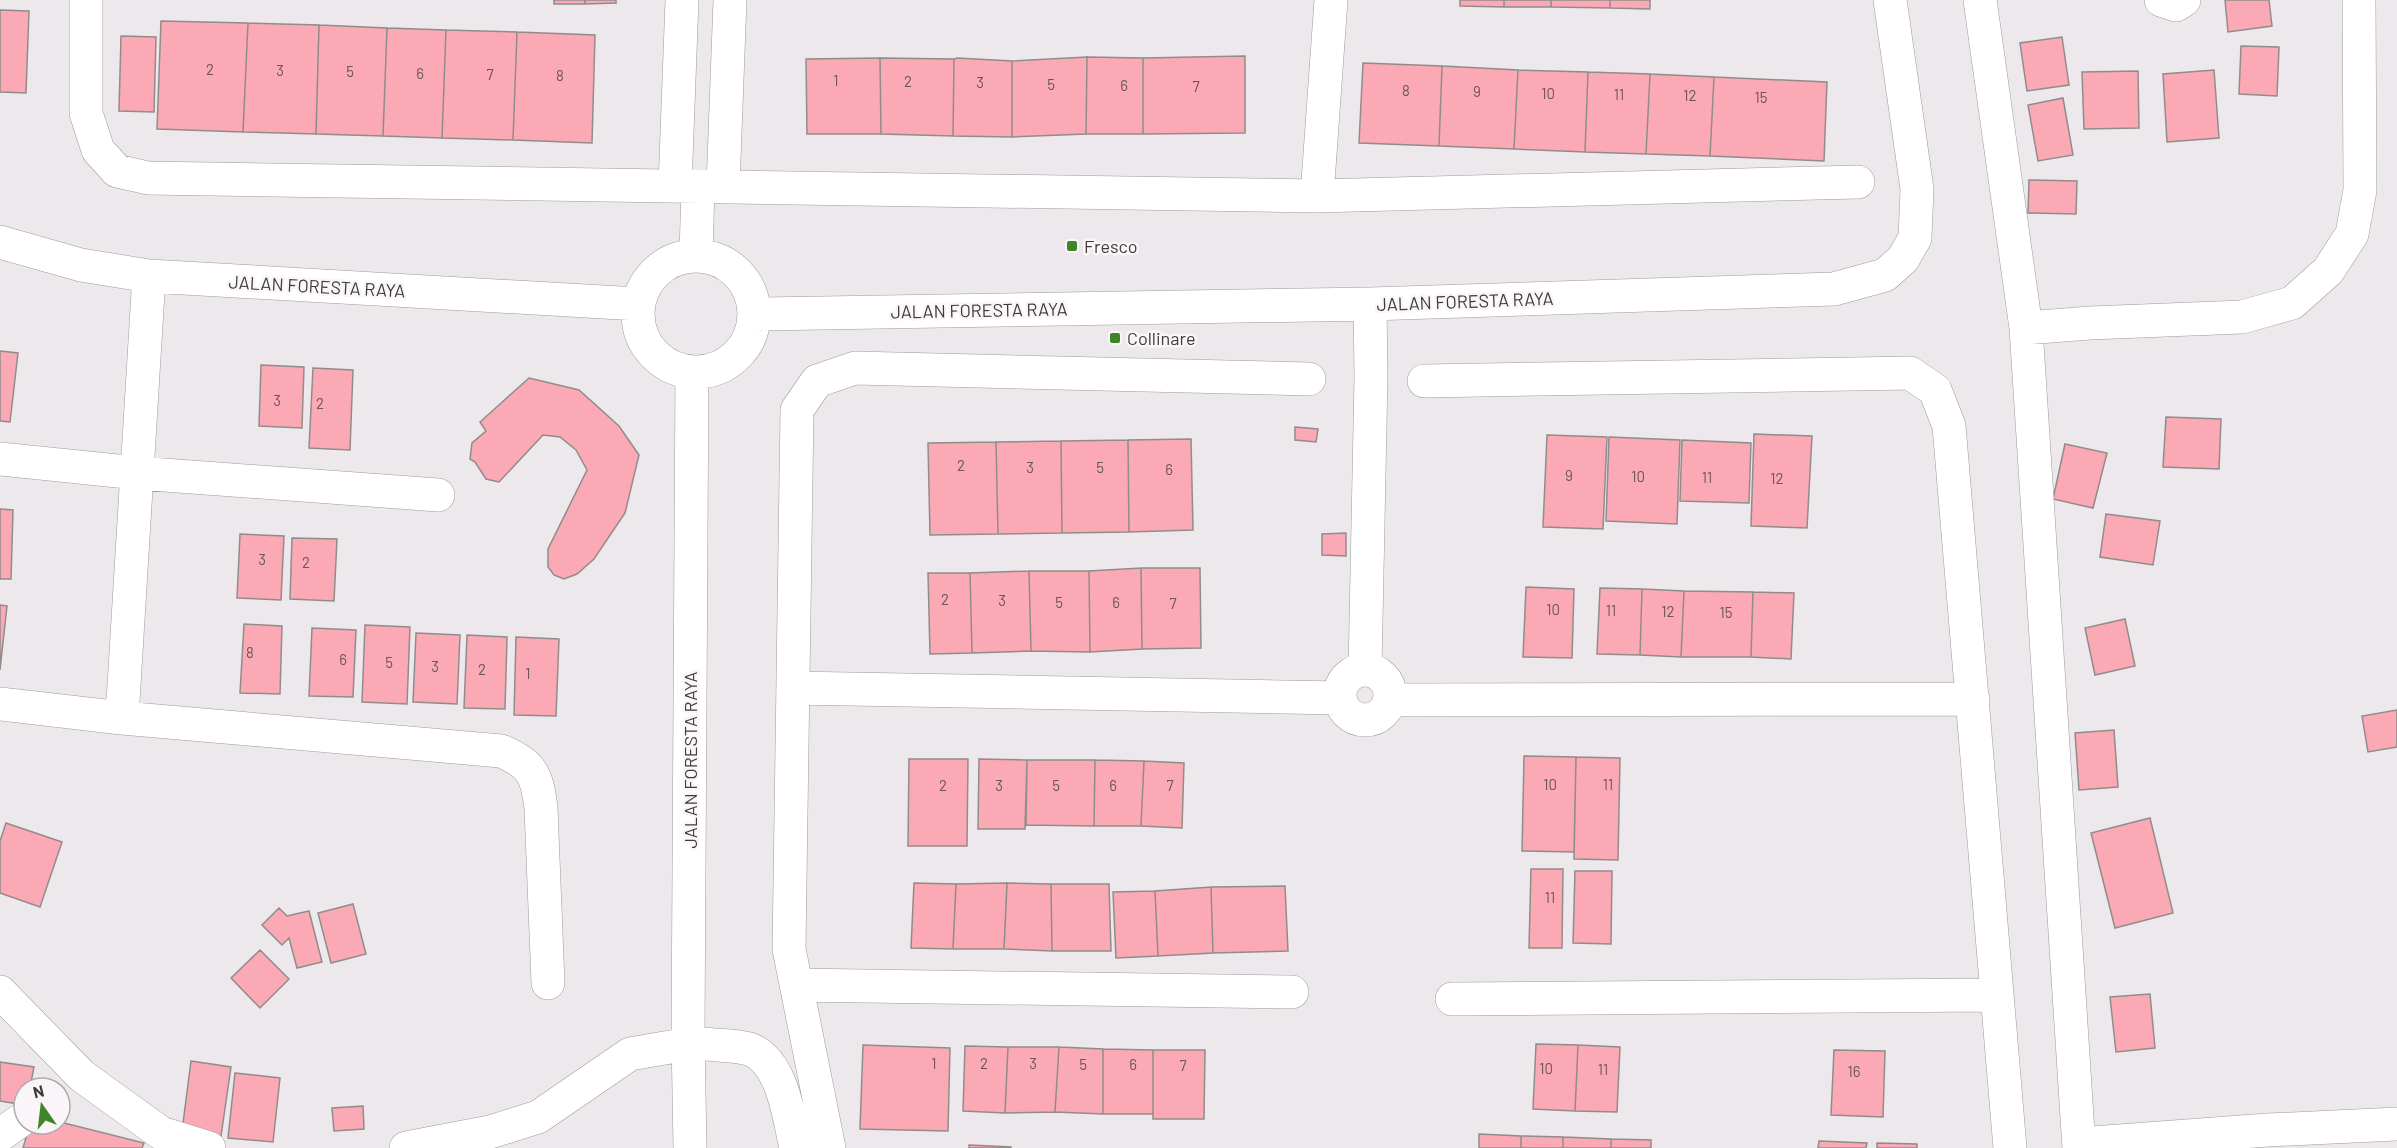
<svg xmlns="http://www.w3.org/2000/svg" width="2397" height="1148" font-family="Barlow,sans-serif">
<rect width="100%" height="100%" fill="#ede8eb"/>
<path fill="#fba9b5" stroke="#918c8c" stroke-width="1.5" d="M554,0H585V4H554Z
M585,0H616V3L585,4Z
M1460,0H1504V7L1460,6Z
M1504,0H1551V7H1504Z
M1551,0H1610V8L1551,7Z
M1610,0H1650V9L1610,8Z
M2225,0H2269L2272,26L2228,32Z
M0,10L29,11L26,93L0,92Z
M161,21L248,23L243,132L157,129Z
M248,23L319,25L316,134L243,132Z
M319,25L387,28L383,136L316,134Z
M387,28L446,30L442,138L383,136Z
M446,30L517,32L513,140L442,138Z
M517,32L595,35L592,143L513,140Z
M121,36L156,37L154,112L119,111Z
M2062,37L2069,85L2027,91L2020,43Z
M2241,46L2279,47L2277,96L2239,94Z
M1245,56V133L1143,134V58Z
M1087,57L1143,58V134H1086Z
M1087,57L1086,134L1012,137V61Z
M880,58L954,59L953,136L881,134Z
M880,58L881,134H807L806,59Z
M957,58L1012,61V137L953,136L954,59Z
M1363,63L1442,66L1439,146L1359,143Z
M1442,66L1518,70L1514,149L1439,146Z
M1518,70L1588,72L1585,152L1514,149Z
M2214,70L2219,138L2167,142L2163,74Z
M2138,71L2139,128L2084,129L2082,72Z
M1588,72L1650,74L1646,154L1585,152Z
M1650,74L1714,77L1710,156L1646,154Z
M1714,77L1827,82L1824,161L1710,156Z
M2063,98L2073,155L2038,161L2028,105Z
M2029,180L2077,181L2076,214L2028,213Z
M0,351L18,353L10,422L0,421Z
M261,365L304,367L302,428L259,426Z
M313,368L353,370L350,450L309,448Z
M529,378L579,390L619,426L639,455L625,513L594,559L577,574L564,579L554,575L548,567V549L587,470L576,450L560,437L543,435L499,482L486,479L475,462L470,459L472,443L486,431L480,422Z
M2166,417L2221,419L2219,469L2163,467Z
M1295,427L1318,429L1316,442L1295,440Z
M1754,434L1812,436L1807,528L1751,526Z
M1547,435L1607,437L1603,529L1543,527Z
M1609,437L1680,440L1677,524L1606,521Z
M1191,439L1193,530L1129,532L1128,440Z
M1128,440L1129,532L1062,533L1061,441Z
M1682,440L1751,443L1749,503L1680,501Z
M1061,441L1062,533L998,534L996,442Z
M996,442L998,534L930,535L928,443Z
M2065,444L2107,453L2093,508L2053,499Z
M0,509L13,510L11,579H0Z
M2106,514L2160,521L2153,565L2100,557Z
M1346,533V556L1322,555V534Z
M240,534L284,536L281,600L237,598Z
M292,538L337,539L334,601L290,599Z
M1141,568L1142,649L1090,652L1089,571Z
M1141,568H1200L1201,648L1142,649Z
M1029,571H1089L1090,652L1031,651Z
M1029,571L1031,651L972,653L970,573Z
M928,573H970L972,653L930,654Z
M1526,587L1574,589L1572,658L1523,657Z
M1600,588L1642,589L1640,655L1597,654Z
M1642,589L1684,591L1681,657L1640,655Z
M1684,591L1753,592L1751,657H1681Z
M1753,592L1794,593L1791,659L1751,657Z
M0,605L7,606L0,670Z
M2125,619L2135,666L2095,675L2085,628Z
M244,624L282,626L280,694L240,693Z
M365,625L410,627L407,704L362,702Z
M312,628L356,630L353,697L309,696Z
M416,633L460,635L457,704L413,702Z
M467,635L507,637L505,709L464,708Z
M516,637L559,639L556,716L514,715Z
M2397,710V747L2368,752L2362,716Z
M2114,730L2118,787L2079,790L2075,733Z
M1524,756L1576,757L1574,852L1522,851Z
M1576,757L1620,758L1618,860L1574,859Z
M909,759H968L967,846H908Z
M979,759L1027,760L1025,829H978Z
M1027,760H1095L1094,826L1026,825Z
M1095,760L1144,761L1141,826H1094Z
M1144,761L1184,763L1182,828L1141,826Z
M2150,818L2173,913L2115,928L2091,833Z
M6,823L62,842L40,907L0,893V841Z
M1531,869H1563L1562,948H1529Z
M1575,871H1612L1611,944L1573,943Z
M914,883L956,884L953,949L911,948Z
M1007,883L1051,884L1052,951L1004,949Z
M1007,883L1004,949H953L956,884Z
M1051,884H1109L1111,951H1052Z
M1285,886L1288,951L1213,953L1211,887Z
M1211,887L1213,953L1158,956L1155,891Z
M1155,891L1158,956L1116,958L1113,892Z
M353,904L366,954L331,963L318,913Z
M279,908L287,916L309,911L322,962L297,968L289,938L282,945L262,925Z
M260,950L289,979L260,1008L231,978Z
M2150,994L2155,1048L2116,1052L2110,997Z
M1536,1044L1578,1045L1575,1111L1533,1109Z
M863,1045L950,1048L948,1131L860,1129Z
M1578,1045L1620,1047L1617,1112L1575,1111Z
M965,1046L1008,1047L1005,1113L963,1111Z
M1008,1047H1059L1055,1112L1005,1113Z
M1059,1047L1103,1049V1114L1055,1112Z
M1103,1049L1153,1050V1114H1103Z
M1153,1050H1205L1204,1119H1153Z
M1834,1050L1885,1051L1883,1117L1831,1115Z
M191,1061L231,1067L221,1136L182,1131Z
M0,1062L34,1067L30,1088H24V1105L0,1101Z
M235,1073L280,1078L273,1142L228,1138Z
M363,1106L364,1129L334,1131L332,1108Z
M60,1122L144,1143L142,1148H23L30,1124H60Z
M1479,1134L1521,1136V1148H1479Z
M1521,1136L1563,1137V1148H1521Z
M1563,1137L1611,1139V1148H1563Z
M1611,1139L1651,1140V1148H1611Z
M1819,1141L1867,1143L1866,1148H1818Z
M1877,1143L1917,1144V1148H1877Z
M969,1145L1011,1147V1148H969Z"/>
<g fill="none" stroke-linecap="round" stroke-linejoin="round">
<g stroke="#9f9a9d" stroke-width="34">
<path id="minor" d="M86,0V113L98,150L117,171L148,178L1317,196L1858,182
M1980,0L2026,328L2079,1148
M2161,0L2176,5L2184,0
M675,186L682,0
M723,187L730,0
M1317,196L1331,0
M0,242L81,265L149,276L638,304
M696,255L698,187
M638 314a58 58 0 1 1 116 0a58 58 0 1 1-116 0Z
M755,314L1370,304L1834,289L1885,275L1903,259L1915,238L1917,189L1890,0
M2026,328L2090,323L2242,317L2292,303L2328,271L2352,234L2360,190L2359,0
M1424,381L1910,373L1935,390L1949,426L2010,1148
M0,459L137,473L438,495
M1365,670L1371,377L1370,304
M1340 695a25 25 0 1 1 50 0a25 25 0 1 1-50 0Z
M793,688L1340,698
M1390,700L1973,699
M0,704L122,718L501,751C533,764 537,776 541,808L548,983
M122,718L149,276
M796,985L1292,992
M0,992L82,1076L161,1133L209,1148
M1452,999L1997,995
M707,1044C720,1046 737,1045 749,1049C783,1061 789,1118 796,1148
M0,1135L24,1118
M2079,1144L2268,1130L2397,1124
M406,1148L490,1132L538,1117L630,1054L676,1046
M690,1148L688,1037L692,372
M829,1148L789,949L797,410L817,381L855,368L1309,379"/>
</g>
<use href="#minor" stroke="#fff" stroke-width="33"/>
</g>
<g fill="#3f8427" stroke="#faf5f8" stroke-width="2">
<rect x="1066" y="240" width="12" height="12" rx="3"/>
<rect x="1109" y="332" width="12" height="12" rx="3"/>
</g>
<g text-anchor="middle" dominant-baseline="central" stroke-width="5" stroke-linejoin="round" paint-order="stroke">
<g font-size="15" fill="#6c565a">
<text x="210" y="69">2</text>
<text x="280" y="70">3</text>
<text x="350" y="71">5</text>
<text x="420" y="73">6</text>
<text x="490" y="74">7</text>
<text x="560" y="75">8</text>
<text x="836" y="80">1</text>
<text x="908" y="81">2</text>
<text x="980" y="82">3</text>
<text x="1051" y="84">5</text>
<text x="1124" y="85">6</text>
<text x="1196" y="86">7</text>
<text x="1406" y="90">8</text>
<text x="1477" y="91">9</text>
<text x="1548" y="93">10</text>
<text x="1619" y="94">11</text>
<text x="1690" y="95">12</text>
<text x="1761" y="97">15</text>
<text x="277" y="400">3</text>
<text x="320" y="403">2</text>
<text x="961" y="465">2</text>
<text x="1030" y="467">3</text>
<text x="1100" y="467">5</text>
<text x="1169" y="469">6</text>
<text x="1569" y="475">9</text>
<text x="1638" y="476">10</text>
<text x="1707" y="477">11</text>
<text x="1777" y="478">12</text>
<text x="262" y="559">3</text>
<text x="306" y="562">2</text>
<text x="945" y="599">2</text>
<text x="1002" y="600">3</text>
<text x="1059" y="602">5</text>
<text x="1116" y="602">6</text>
<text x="1173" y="603">7</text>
<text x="1553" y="609">10</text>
<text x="1611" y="610">11</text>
<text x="1668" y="611">12</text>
<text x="1726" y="612">15</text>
<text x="250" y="652">8</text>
<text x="343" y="659">6</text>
<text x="389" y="662">5</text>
<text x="435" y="666">3</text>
<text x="482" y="669">2</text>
<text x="528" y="673">1</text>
<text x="1550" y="784">10</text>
<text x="1608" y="784">11</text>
<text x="943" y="785">2</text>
<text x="999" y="785">3</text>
<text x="1056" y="785">5</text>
<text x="1113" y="785">6</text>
<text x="1170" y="785">7</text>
<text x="1550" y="897">11</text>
<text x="934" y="1063">1</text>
<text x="984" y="1063">2</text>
<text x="1033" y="1063">3</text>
<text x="1083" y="1064">5</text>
<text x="1133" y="1064">6</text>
<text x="1183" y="1065">7</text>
<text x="1546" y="1068">10</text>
<text x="1603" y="1069">11</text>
<text x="1854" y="1071">16</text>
</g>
<g font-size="18" fill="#3d3b3c" stroke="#faf5f8" text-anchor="start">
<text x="1084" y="246">Fresco</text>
<text x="1127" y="338">Collinare</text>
</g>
<g font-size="18" fill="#3d3b3c" stroke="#faf5f8">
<text transform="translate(317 286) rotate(3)">JALAN FORESTA RAYA</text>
<text transform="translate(1465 301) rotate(-2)">JALAN FORESTA RAYA</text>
<text transform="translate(979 310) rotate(-1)">JALAN FORESTA RAYA</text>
<text transform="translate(690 760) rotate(-90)">JALAN FORESTA RAYA</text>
</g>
</g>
<g transform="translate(42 1106) rotate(346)"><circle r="28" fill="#faf5f8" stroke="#aeabad" stroke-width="1.5"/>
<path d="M0-4.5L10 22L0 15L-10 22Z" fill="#3f8427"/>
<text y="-9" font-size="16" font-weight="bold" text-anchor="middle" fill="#3d3b3c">N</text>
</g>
</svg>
